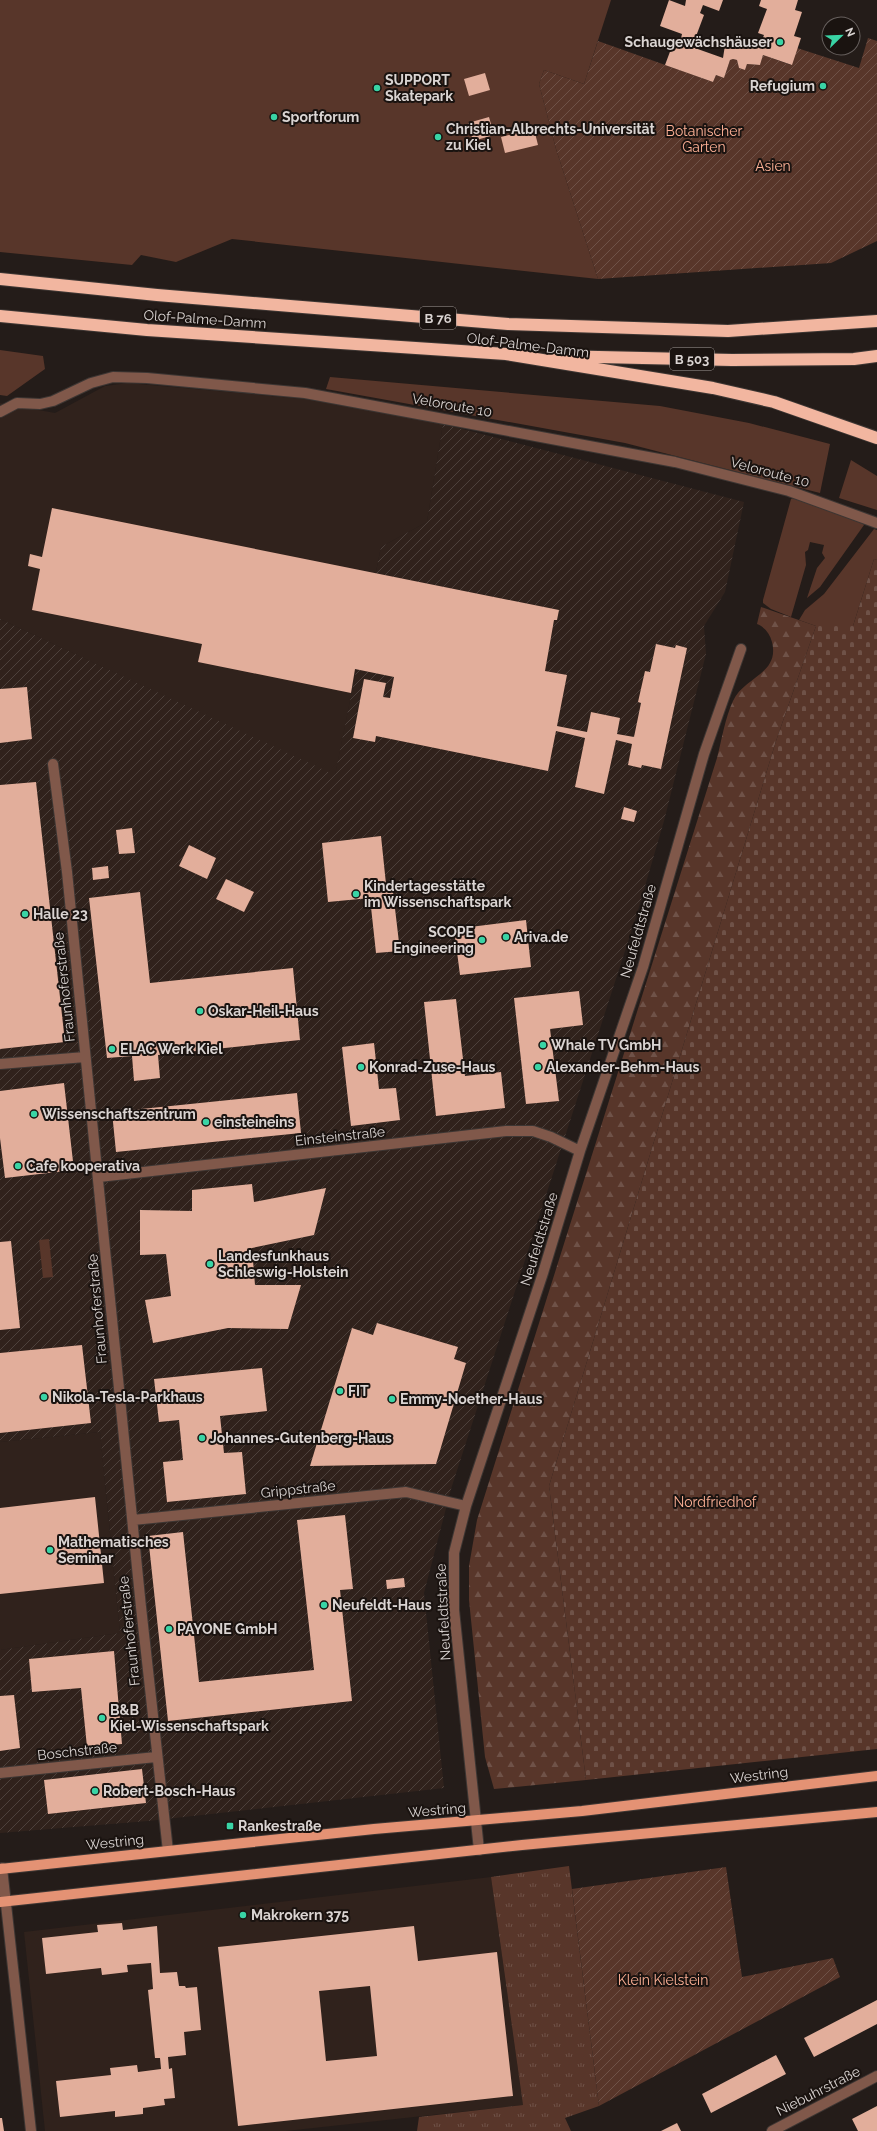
<svg xmlns="http://www.w3.org/2000/svg" width="877" height="2131" font-family="Raleway,sans-serif">
<defs>
<pattern id="industrial-furrows" width="10" height="10" patternUnits="userSpaceOnUse"><rect width="10" height="10" fill="#30221c"/><path d="M-1 1l2-2M0 10L10 0M9 11l2-2" fill="none" stroke="#4d413c"/></pattern>
<pattern id="forest-firs" width="22" height="20" patternUnits="userSpaceOnUse"><rect width="22" height="20" fill="#58362a"/><path d="M5 1l3.5 6h-7zM16 11l3.5 6h-7z" fill="#6f5248"/></pattern>
<pattern id="cemetery-stones" width="16" height="16" patternUnits="userSpaceOnUse"><rect width="16" height="16" fill="#58362a"/><path d="M2 7V4a2 2 0 0 1 4 0v3zM10 15v-3a2 2 0 0 1 4 0v3z" fill="#6f5248"/></pattern>
<pattern id="park-tufts" width="24" height="20" patternUnits="userSpaceOnUse"><rect width="24" height="20" fill="#58362a"/><path d="M3 7l-1-3M5 7V3M7 7l1-3M15 17l-1-3M17 17v-4M19 17l1-3" fill="none" stroke="#6f5248"/></pattern>
<pattern id="garden-furrows" width="10" height="10" patternUnits="userSpaceOnUse"><rect width="10" height="10" fill="#58362a"/><path d="M-1 1l2-2M0 10L10 0M9 11l2-2" fill="none" stroke="#6f5248"/></pattern>
</defs>
<rect width="100%" height="100%" fill="#241c19"/>
<path fill="#30221c" d="M128,383L305,399L443,424L427,522L381,547L335,776L0,619V403L55,413L105,386Z
M100,1432L120,1633L0,1650V1442Z
M491,1877L523,2105L286,2131H45L24,1932Z"/>
<path fill="url(#industrial-furrows)" d="M443,424L744,502L725,592L704,626L706,654L664,821L636,917L451,1489L424,1593L444,1788L148,1821L0,1833V1650L120,1633L100,1432L0,1442V619L335,775L381,547L427,522Z"/>
<path fill="#58362a" d="M0,0H611L584,84L544,70L539,84L556,149L598,279L232,239L176,262L141,255L132,265L0,252Z
M0,350L43,356L45,369L7,396L0,395Z
M330,377L660,406L749,423L830,444L820,493L625,443L326,389Z
M851,460L877,476V510L839,498Z
M794,498L862,522L864,525L820,587L807,598L817,568L825,558L822,553L824,545L810,542L808,550L805,552L806,565L791,617L771,609L763,603V600L791,499Z
M874,529L877,530V560L874,559L853,626H816L799,620L805,610L824,594Z
M49,1239L53,1277L43,1278L39,1240Z"/>
<path fill="url(#forest-firs)" d="M761,607L816,626L776,741L549,1486L586,1780L494,1789L485,1757L469,1600V1566L477,1520L717,758C722,739 725,718 733,701C744,677 780,674 772,642C770,634 765,627 757,624Z"/>
<path fill="url(#cemetery-stones)" d="M874,559L877,560V1749L586,1780L549,1486L776,741L816,626H853Z"/>
<path fill="url(#park-tufts)" d="M569,1866L599,2106L565,2118L571,2131H417L419,2117L523,2105L491,1877Z"/>
<path fill="url(#garden-furrows)" d="M868,38L877,41V241L831,263L598,279L556,149L539,84L544,70L584,84L598,41L713,82L716,75L724,78L730,60L733,59L737,60L739,68L745,70L747,64L760,65L763,55L791,65L797,48L859,68Z
M726,1867L742,1977L833,1958L840,1977L599,2106L572,1889Z"/>
<path fill="#e2ae9b" fill-rule="evenodd" d="M669,0L685,6L686,0H723L719,11L703,5L700,13L704,15L692,47L723,58L725,45L734,49L739,47L742,40L760,45L764,35L758,33L767,9L759,6L761,0H798L795,10L802,12L794,36L801,38L792,65L763,55L760,65L747,64L745,70L739,68L737,60L733,59L730,60L724,78L716,75L713,82L665,65L674,41L680,43L682,34L660,26Z
M485,73L490,90L469,96L464,79Z
M489,117L494,135L473,141L468,123Z
M534,129L538,145L505,153L501,137Z
M52,508L559,610L557,620H554L545,671L567,675L557,726L587,732L591,712L620,718L617,734L634,737L641,703L638,702L645,671L650,672L656,644L675,648L676,645L687,648L661,769L642,765L641,768L628,765L632,744L616,740L604,794L575,787L585,738L556,731L548,771L376,736L375,742L353,738L364,679L386,683L383,697L390,698L394,677L355,669L351,693L198,662L202,644L32,610L40,569L28,566L30,554L42,557Z
M27,687L32,739L0,743V689Z
M36,782L65,1042L0,1049V785Z
M624,807L637,811L634,822L621,819Z
M132,828L135,853L119,854L116,830Z
M381,836L386,884L392,883L400,951L376,953L370,898L328,902L322,843Z
M189,845L216,858L207,879L179,866Z
M108,866L109,878L93,880L92,868Z
M226,879L254,892L244,912L216,899Z
M140,892L150,983L293,968L300,1040L158,1055L160,1078L134,1081L132,1056L107,1058L89,898Z
M526,920L531,967L460,975L454,929Z
M579,991L583,1025L550,1029L559,1101L526,1104L514,998Z
M456,999L465,1076L501,1072L505,1108L436,1116L424,1002Z
M374,1043L379,1089L396,1088L400,1120L351,1126L342,1047Z
M64,1083L74,1170L5,1178L0,1138V1091Z
M297,1093L301,1133L116,1152L112,1112Z
M252,1184L254,1202L326,1188L314,1235L252,1248L255,1285H301L288,1329L228,1328L153,1343L145,1300L171,1296L166,1254L140,1255V1210L192,1211V1190Z
M11,1241L20,1328L0,1330V1242Z
M377,1323L458,1347L454,1359L466,1363L436,1464L310,1466L352,1328L373,1335Z
M82,1345L91,1423L0,1433V1353Z
M262,1368L267,1411L220,1416L224,1453L242,1452L246,1494L167,1502L163,1462L183,1460L179,1420L159,1422L154,1379Z
M95,1497L104,1583L0,1594V1508Z
M345,1515L353,1589L340,1590L352,1701L168,1721L148,1536L183,1532L199,1682L314,1670L297,1520Z
M404,1578L405,1587L387,1589L386,1580Z
M114,1651L122,1744L87,1747L81,1688L32,1692L29,1659Z
M14,1695L20,1748L0,1751V1696Z
M142,1769L146,1803L48,1814L44,1780Z
M122,1923L123,1930L157,1926L160,1973L177,1972L179,1986H185L186,1988L197,1987L201,2030L184,2032L186,2055L168,2057L169,2069L172,2068L175,2098L164,2099L165,2105L143,2108V2114L115,2117V2111L60,2117L56,2081L111,2075L110,2068L137,2065L138,2072L161,2069L160,2058H155L148,1990L153,1989L151,1963L127,1965L128,1972L102,1975L101,1968L46,1974L42,1938L98,1932L97,1925Z
M414,1926L418,1961L497,1952L513,2096L238,2126L218,1947ZM370,1986L377,2056L326,2061L319,1991Z
M877,2000V2024L814,2057L804,2038Z
M776,2055L786,2074L711,2113L702,2094Z
M877,2106V2131H858L852,2119Z
M0,2118H2L4,2131H0Z
M677,2123L681,2131H661Z"/>
<g fill="none" stroke-linecap="round" stroke-linejoin="round">
<g stroke="#3d3633" stroke-width="12">
<path id="minor" d="M0,412L17,403L40,404L53,401L91,383L113,377L147,378L305,393L675,462L789,491L877,523
M53,764L67,872L141,1607L168,1851
M0,1064L85,1057
M99,1177L506,1131H533L551,1137L580,1151
M133,1520L406,1492L466,1506
M0,1773L156,1757
M479,1850L454,1610V1553L466,1506L543,1273L580,1151L643,967L704,754L741,649
M2,1868L31,2131
M772,2131L877,2076"/>
</g>
<g stroke="#3d3633" stroke-width="12">
<path id="major" d="M0,1869L374,1829L582,1811L877,1776
M0,1902L522,1845L877,1812"/>
</g>
<g stroke="#3d3633" stroke-width="14">
<path id="highway" d="M0,279L157,295L508,324L728,331L877,321
M0,316L147,330L506,354L713,388L774,402L877,438
M554,356L732,360L854,359L877,356"/>
</g>
<use href="#minor" stroke="#80584a" stroke-width="10"/>
<use href="#major" stroke="#e49274" stroke-width="10"/>
<use href="#highway" stroke="#f2b6a0" stroke-width="12"/>
</g>
<g fill="#39d4a5" stroke="#1a1310" stroke-width="1.5">
<circle cx="780" cy="42" r="4"/>
<circle cx="823" cy="86" r="4"/>
<circle cx="377" cy="88" r="4"/>
<circle cx="274" cy="117" r="4"/>
<circle cx="438" cy="137" r="4"/>
<circle cx="356" cy="894" r="4"/>
<circle cx="25" cy="914" r="4"/>
<circle cx="506" cy="937" r="4"/>
<circle cx="482" cy="940" r="4"/>
<circle cx="200" cy="1011" r="4"/>
<circle cx="543" cy="1045" r="4"/>
<circle cx="112" cy="1049" r="4"/>
<circle cx="361" cy="1067" r="4"/>
<circle cx="538" cy="1067" r="4"/>
<circle cx="34" cy="1114" r="4"/>
<circle cx="206" cy="1122" r="4"/>
<circle cx="18" cy="1166" r="4"/>
<circle cx="210" cy="1264" r="4"/>
<circle cx="340" cy="1391" r="4"/>
<circle cx="44" cy="1397" r="4"/>
<circle cx="392" cy="1399" r="4"/>
<circle cx="202" cy="1438" r="4"/>
<circle cx="50" cy="1550" r="4"/>
<circle cx="324" cy="1605" r="4"/>
<circle cx="169" cy="1629" r="4"/>
<circle cx="102" cy="1718" r="4"/>
<circle cx="95" cy="1791" r="4"/>
<rect x="226" y="1822" width="8" height="8" rx="2"/>
<circle cx="243" cy="1915" r="4"/>
</g>
<g text-anchor="middle" dominant-baseline="central" stroke-width="4" stroke-linejoin="round" paint-order="stroke">
<g fill="#1a1310" stroke="#a09a98" stroke-width="1">
<rect x="420" y="307" width="36" height="22" rx="3"/>
<rect x="670" y="348" width="44" height="22" rx="3"/>
</g>
<g font-size="13" font-weight="bold" fill="#dad4d2">
<text x="438" y="318">B 76</text>
<text x="692" y="359">B 503</text>
</g>
<g font-size="14" font-weight="bold" fill="#dad4d2" stroke="#1a1310" text-anchor="start">
<text x="772" y="42" text-anchor="end">Schaugewächshäuser</text>
<text x="385" y="80">SUPPORT<tspan x="385" dy="16">Skatepark</tspan></text>
<text x="815" y="86" text-anchor="end">Refugium</text>
<text x="282" y="117">Sportforum</text>
<text x="446" y="129">Christian-Albrechts-Universität<tspan x="446" dy="16">zu Kiel</tspan></text>
<text x="364" y="886">Kindertagesstätte<tspan x="364" dy="16">im Wissenschaftspark</tspan></text>
<text x="33" y="914">Halle 23</text>
<text x="474" y="932" text-anchor="end">SCOPE<tspan x="474" dy="16">Engineering</tspan></text>
<text x="514" y="937">Ariva.de</text>
<text x="208" y="1011">Oskar-Heil-Haus</text>
<text x="551" y="1045">Whale TV GmbH</text>
<text x="120" y="1049">ELAC Werk Kiel</text>
<text x="369" y="1067">Konrad-Zuse-Haus</text>
<text x="546" y="1067">Alexander-Behm-Haus</text>
<text x="42" y="1114">Wissenschaftszentrum</text>
<text x="214" y="1122">einsteineins</text>
<text x="26" y="1166">Cafe kooperativa</text>
<text x="218" y="1256">Landesfunkhaus<tspan x="218" dy="16">Schleswig-Holstein</tspan></text>
<text x="348" y="1391">FIT</text>
<text x="52" y="1397">Nikola-Tesla-Parkhaus</text>
<text x="400" y="1399">Emmy-Noether-Haus</text>
<text x="210" y="1438">Johannes-Gutenberg-Haus</text>
<text x="58" y="1542">Mathematisches<tspan x="58" dy="16">Seminar</tspan></text>
<text x="332" y="1605">Neufeldt-Haus</text>
<text x="177" y="1629">PAYONE GmbH</text>
<text x="110" y="1710">B&amp;B<tspan x="110" dy="16">Kiel-Wissenschaftspark</tspan></text>
<text x="103" y="1791">Robert-Bosch-Haus</text>
<text x="238" y="1826">Rankestraße</text>
<text x="251" y="1915">Makrokern 375</text>
</g>
<g font-size="14" fill="#feb196" stroke="#1a1310">
<text x="704" y="131">Botanischer<tspan x="704" dy="16">Garten</tspan></text>
<text x="773" y="166">Asien</text>
<text x="715" y="1502">Nordfriedhof</text>
<text x="663" y="1980">Klein Kielstein</text>
</g>
<g font-size="14" fill="#dad4d2" stroke="#1a1310">
<text transform="translate(205 319) rotate(4)">Olof-Palme-Damm</text>
<text transform="translate(528 345) rotate(7)">Olof-Palme-Damm</text>
<text transform="translate(452 405) rotate(10)">Veloroute 10</text>
<text transform="translate(770 472) rotate(15)">Veloroute 10</text>
<text transform="translate(638 931) rotate(-74)">Neufeldtstraße</text>
<text transform="translate(64 987) rotate(-96)">Fraunhoferstraße</text>
<text transform="translate(340 1136) rotate(-6)">Einsteinstraße</text>
<text transform="translate(539 1239) rotate(-73)">Neufeldtstraße</text>
<text transform="translate(97 1309) rotate(-95)">Fraunhoferstraße</text>
<text transform="translate(298 1489) rotate(-6)">Grippstraße</text>
<text transform="translate(443 1612) rotate(-93)">Neufeldtstraße</text>
<text transform="translate(129 1631) rotate(-96)">Fraunhoferstraße</text>
<text transform="translate(77 1751) rotate(-6)">Boschstraße</text>
<text transform="translate(759 1775) rotate(-7)">Westring</text>
<text transform="translate(437 1810) rotate(-5)">Westring</text>
<text transform="translate(115 1842) rotate(-6)">Westring</text>
<text transform="translate(818 2091) rotate(-27)">Niebuhrstraße</text>
</g>
</g>
<g transform="translate(841 36) rotate(67)"><circle r="19" fill="#1a1310" stroke="#67605e"/>
<path d="M0-3L7 15L0 10L-7 15Z" fill="#39d4a5"/>
<text y="-6" font-size="11" font-weight="bold" text-anchor="middle" fill="#dad4d2">N</text>
</g>
</svg>
